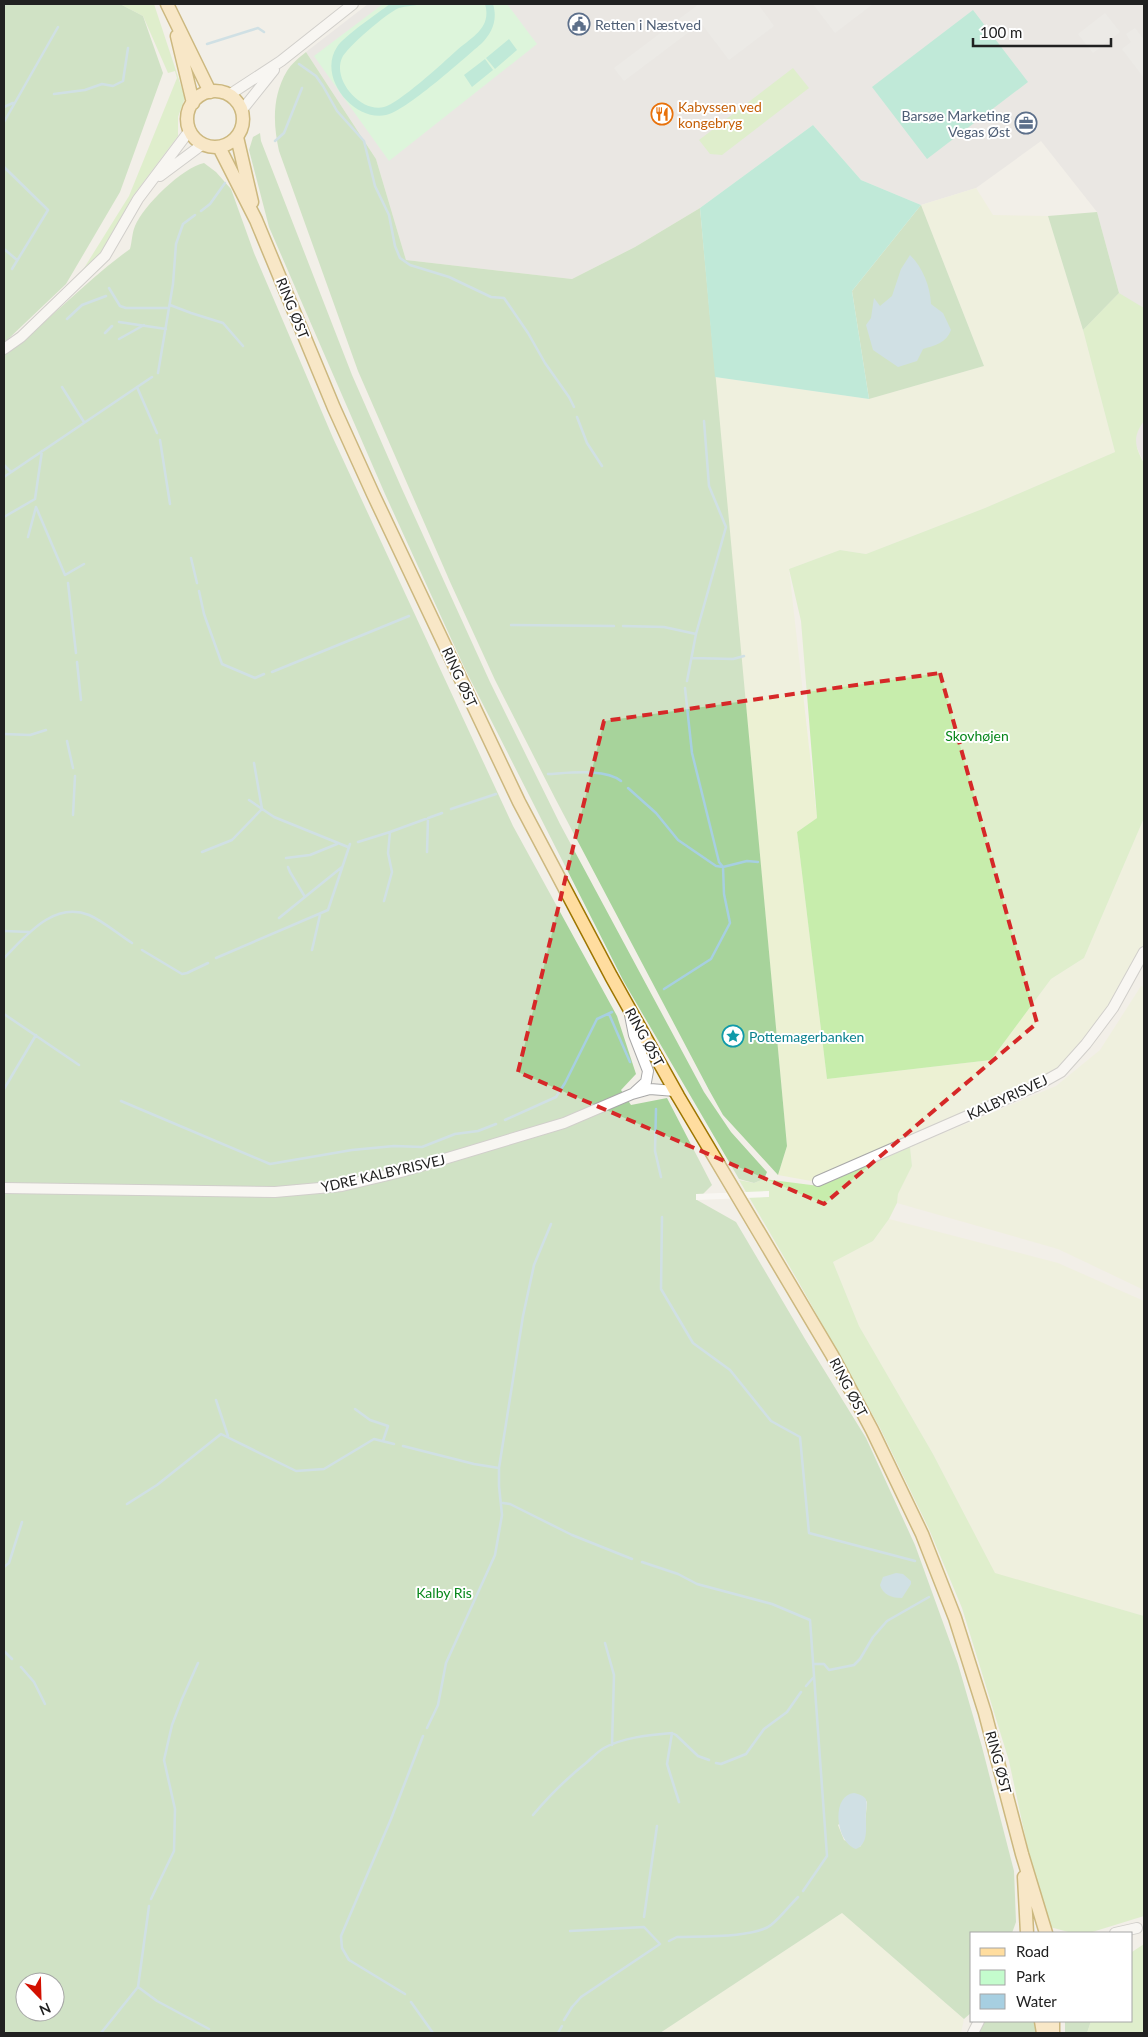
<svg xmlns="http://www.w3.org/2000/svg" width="1148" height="2037" font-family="Lato,sans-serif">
<rect width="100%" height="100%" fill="#f2efe8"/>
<path fill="#dfdede" d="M368,4H1144V463L1083,330L1119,293L1097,212L1041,141L976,188L921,205L861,180L813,125L700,208L635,247L572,279L406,260L376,159L306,52Z"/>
<path fill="#ecf1d3" d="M976,188L993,215L1048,216L1083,330L1115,452L985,508L866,554L840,550L789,569L817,818L797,832L827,1079L991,1060L1051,979L1084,958L1144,818V946L1111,1007L1060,1070L1036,1083L811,1181L778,1175L787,1146L715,377L869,399L984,366L921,205Z
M1141,986L1144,987V1290L1058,1249L897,1203L898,1194L912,1166L910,1147L1056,1086L1100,1050Z
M889,1219L1058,1263L1144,1301V1616L995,1574L933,1454L859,1326L833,1262L873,1241Z
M842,1913L964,2019L961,2033H660Z"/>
<path fill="#c7edac" d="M120,4H154L185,98L178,117V136L133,196L101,253L81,273L129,196L177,78L175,71L168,73L143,16Z
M793,68L809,88L722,155L710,154L699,140Z
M1119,293L1144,308V421C1132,437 1135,447 1144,463V818L1084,958L1051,979L991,1060L827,1079L797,832L817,818L801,621L789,569L840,550L866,554L985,508L1115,452L1083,330Z
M910,1147L912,1166L898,1194L897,1203L889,1219L873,1241L833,1262L859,1326L933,1454L995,1573L1144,1616V1916L1089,1933H1072L1050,1927L1029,1854L1009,1761L962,1608L929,1529L880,1428L798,1281L739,1180L754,1183L764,1179L819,1186Z
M1144,1944V2033H1087L1091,2021H1132V1952Z"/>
<path fill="#a7d39b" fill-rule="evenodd" d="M4,4H120L143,16L163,73L120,192L66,284L4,343Z
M306,52L376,159L406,260L572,279L635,247L700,208L787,1146L778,1175L723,1115L709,1090L556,800L495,680L451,584L358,371L279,151C273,124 272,96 287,71C291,64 300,57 306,52Z
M260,133L261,141L352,375L402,489L490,682L560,824L704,1092L731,1132L767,1172L764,1179L754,1183L739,1179L624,982L465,669L385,494L269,227L249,150L253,137Z
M204,163L216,172L231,189L254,253L333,438L513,826L617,1016L636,1074L621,1090L631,1105L667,1098L712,1185L697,1200L736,1222L805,1339L866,1438L915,1545L958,1664L982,1747L1014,1871L1016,1922L1012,1933H972V2012L964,2019L842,1913L660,2033H4V354C48,323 85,281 130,249C132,242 132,233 135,226C144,205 182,168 204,163ZM867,1801L864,1839L860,1847L844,1840L838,1825ZM25,1982H55V2012H25Z
M921,205L984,366L869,399L852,291Z
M1097,212L1119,293L1083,330L1048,216Z
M985,2021H1037L1039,2033H978Z
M1065,2021H1091L1087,2033H1065Z"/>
<path fill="#c4fccd" d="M383,4H507L537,44L389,161L314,56Z"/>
<path fill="#83e3c5" d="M390,4H421C414,6 406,6 399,8C388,12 346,48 342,58C332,80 361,113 384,107C398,104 443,63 456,51C472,37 492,28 485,4H493C498,20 492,33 481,44C462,60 406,111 386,115C354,122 317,77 337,47C344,36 378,13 390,4Z
M973,10L1028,82L927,159L872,87Z
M509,39L517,50L495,69L486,58Z
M485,59L493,70L472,87L464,75Z
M813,125L861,180L921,205L852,291L869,399L715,377L700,208Z"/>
<path fill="#e5e5e5" d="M699,4H758L774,26L729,60L701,23L624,81L614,68Z
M813,4H873L835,33Z
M1105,13L1120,32L1093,53L1078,34Z
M1135,28L1144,40V78L1122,49L1131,42L1126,34Z"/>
<path fill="#a7cfe1" d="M910,255C923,268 930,286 931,304L943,313L951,330C946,343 936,345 923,349L917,361L898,367L873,350L866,325L871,318L874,298L880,306L892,296L901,269Z
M896,1573L903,1574L911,1581V1584L902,1598C892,1598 883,1595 880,1585L883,1577Z
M854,1793C858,1794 862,1795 865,1798C868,1802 866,1808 866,1813C865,1825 870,1843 856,1849C835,1842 831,1795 854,1793Z"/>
<path fill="#fff" d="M769,1191V1197L696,1200V1194Z"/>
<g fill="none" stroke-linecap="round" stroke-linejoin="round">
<path stroke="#a7cfe1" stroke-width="2.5" d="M4,5L5,4
M207,44L258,28L264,32
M299,64L316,76L323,86L337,111L364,141L375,186L389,215L395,246L400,258L410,265L449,277L491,297L504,298L528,333L545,363L569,397L574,407
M54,94L85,90L102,84L113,86L123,81L128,48
M4,107L13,103
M4,122L58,27
M275,141L284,133L302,88
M4,167L48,210L12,269
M201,211L210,204L225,183
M4,249L17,260
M109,288L120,306L126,308H169
M170,305L191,313L223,323L243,346
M67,319L82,305L106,296
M119,322L166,329
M105,333L112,326
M119,339L144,325
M158,373L173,284L176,244L183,224L195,215
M62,387L84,422
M137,387L157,433
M577,417L587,443L602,466
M160,440L170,504
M4,465L11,472
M4,477L152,377
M36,507L65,575L84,564
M4,517L35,499L42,451
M28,537L36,507
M191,558L197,583
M68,583L76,653
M199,591L204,614L222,664L255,678L264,674
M511,625L614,626
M623,626L664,627L696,634
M692,658L733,659L744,656
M77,662L81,700
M272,672L409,616
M687,681L696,634L726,527L709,486L704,421
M685,688L692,753L719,862L723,867
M4,734L30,735L46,730
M67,741L73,768
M548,774C568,773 605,768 621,781
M628,788L656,813L678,840L716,866L723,867
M249,800L274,817L348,847
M451,809L496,794
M73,815L75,776
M358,842L390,832L442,813
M202,852L232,840L262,809L254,763
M427,852L428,818
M286,858L310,855L337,844
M288,867L290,872L305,897
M384,901L392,872L388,853L390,832
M279,918L342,867
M4,931L29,932
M142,950L182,974L187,973L208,963
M312,950L320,915
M4,958C26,936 53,901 89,915C103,921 118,934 132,943
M216,958L328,910L350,844
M664,989L711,959L730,923L724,894L723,867L747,861L758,862
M4,1014L79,1065
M609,1014L630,1062
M4,1089L36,1035
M121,1101L270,1164L352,1150L394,1146L422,1147L455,1134L478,1131L496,1124
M656,1109L655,1151L661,1177
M505,1120L556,1097L565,1083L597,1019L612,1012
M662,1217L661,1289L693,1343L730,1370L771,1421L800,1437L809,1533L915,1561
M216,1400L228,1436
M355,1409L370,1420L388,1426L383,1441
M403,1446L474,1464L499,1468
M503,1503L510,1504L572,1535L632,1559
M127,1504L157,1485L221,1434L296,1471L324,1469L374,1439L394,1444
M642,1562L678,1574L697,1584L772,1604L810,1620L827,1856L803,1891
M4,1567L9,1563L22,1522
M605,1643L614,1675L612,1745
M4,1651L12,1659
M814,1664H824L829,1670L854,1665L860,1659L873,1637L887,1621L929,1597
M21,1667L34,1682L45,1704
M806,1686L813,1678
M427,1728L438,1705L446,1663L495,1555L502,1515L499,1486V1468L523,1316L534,1265L551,1224
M672,1733L667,1764L679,1802
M716,1763L721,1764L746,1754L764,1729L787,1712L801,1692
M533,1815C549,1796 566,1779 586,1763C592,1758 597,1752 604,1748C624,1737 650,1735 672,1733L676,1735L698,1756L709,1760
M151,1899L174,1851L175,1809L164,1760L172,1725L182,1699L198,1663
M644,1917L657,1826
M669,1941L677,1937C699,1936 755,1938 771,1925C781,1917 789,1906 798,1897
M138,1987L157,2001L209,2029
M405,1994L349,1960L342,1948L341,1936L391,1819L423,1736
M411,2002L433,2033
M564,2020L572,2007L581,1997L660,1944L644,1927L570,1931
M101,2033L138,1987L149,1906
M558,2033L562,2026"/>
<g stroke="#a8a8a8" stroke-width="12">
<path id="minor" d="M229,95L281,61L353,4
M242,110L274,70
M160,176L203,144
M4,349L21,337L105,256L138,199L190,130
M630,1015L634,1035L648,1071L646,1082L635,1092
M818,1181L1036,1086L1061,1072L1086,1044L1113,1008L1144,952
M4,1188L275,1192L342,1186L401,1172L564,1123L632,1094L650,1089L675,1091
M1115,1933L1137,1928
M973,2033L979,2021"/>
</g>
<g stroke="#9e7600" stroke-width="15">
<path id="major" d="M167,4L210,92
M177,36L193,103
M187 119a28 28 0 1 1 56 0a28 28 0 1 1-56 0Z
M237,137L252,202
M219,147L256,220L334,408L373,494L519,802L611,976L678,1096L832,1355L872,1430L922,1534L955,1618L985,1713L1022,1854L1046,1933
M1024,1877L1027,1933
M1041,2021L1043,2033
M1053,2021V2033"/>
</g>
<use href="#minor" stroke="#fff" stroke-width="10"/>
<use href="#major" stroke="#ffdd9f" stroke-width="12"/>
</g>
<path d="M0 0H1148V2037H0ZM940,673L1037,1023L824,1204L518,1072L604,721Z" fill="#f2efe8" fill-opacity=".55" fill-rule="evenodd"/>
<path fill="none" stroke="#d62828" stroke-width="4" stroke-dasharray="10 6" stroke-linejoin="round" d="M940,673L1037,1023L824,1204L518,1072L604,721Z"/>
<defs>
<g id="civic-ring" transform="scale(1.125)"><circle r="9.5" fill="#fff" stroke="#5c6f8a" stroke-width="1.5"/><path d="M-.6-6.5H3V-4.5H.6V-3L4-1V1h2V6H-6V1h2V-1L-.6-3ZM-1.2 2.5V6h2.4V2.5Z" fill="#5c6f8a"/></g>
<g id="restaurant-ring" transform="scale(1.125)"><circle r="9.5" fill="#fff" stroke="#e8710a" stroke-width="1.5"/><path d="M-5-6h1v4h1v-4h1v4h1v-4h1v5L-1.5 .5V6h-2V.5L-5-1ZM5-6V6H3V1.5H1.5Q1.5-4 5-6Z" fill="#e8710a"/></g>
<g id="office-ring" transform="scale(1.125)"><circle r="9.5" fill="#fff" stroke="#5c6f8a" stroke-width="1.5"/><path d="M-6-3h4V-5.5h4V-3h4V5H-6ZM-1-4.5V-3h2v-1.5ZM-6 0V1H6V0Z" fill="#5c6f8a"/></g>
<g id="sight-ring" transform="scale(1.125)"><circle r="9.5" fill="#fff" stroke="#0f9aa8" stroke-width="1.5"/><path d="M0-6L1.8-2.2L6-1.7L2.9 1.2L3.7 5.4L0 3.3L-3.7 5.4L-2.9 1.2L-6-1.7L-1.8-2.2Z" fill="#0f9aa8"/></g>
</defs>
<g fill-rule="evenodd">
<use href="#civic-ring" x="579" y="24"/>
<use href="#restaurant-ring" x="662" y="114"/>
<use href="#office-ring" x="1026" y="123"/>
<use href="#sight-ring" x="733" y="1036"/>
</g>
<g text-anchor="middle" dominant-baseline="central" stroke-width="4" stroke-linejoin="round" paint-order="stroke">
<g font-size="14" fill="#4e5e75" stroke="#fff" text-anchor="start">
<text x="595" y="24">Retten i Næstved</text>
<text x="1010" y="115" text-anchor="end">Barsøe Marketing<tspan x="1010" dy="16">Vegas Øst</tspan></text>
</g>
<g font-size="14" fill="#c56008" stroke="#fff" text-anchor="start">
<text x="678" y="106">Kabyssen ved<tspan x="678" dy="16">kongebryg</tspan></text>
</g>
<g font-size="14" fill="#212121" stroke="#fff">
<text transform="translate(293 308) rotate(68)">RING ØST</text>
<text transform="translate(460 677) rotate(65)">RING ØST</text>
<text transform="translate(645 1037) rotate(61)">RING ØST</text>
<text transform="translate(1007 1097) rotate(-25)">KALBYRISVEJ</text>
<text transform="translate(383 1173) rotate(-13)">YDRE KALBYRISVEJ</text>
<text transform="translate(849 1387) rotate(62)">RING ØST</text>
<text transform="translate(999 1762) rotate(75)">RING ØST</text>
</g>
<g font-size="14" fill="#07871b" stroke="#fff">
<text x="977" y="735">Skovhøjen</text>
<text x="444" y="1592">Kalby Ris</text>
</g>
<g font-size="14" fill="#0d838f" stroke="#fff" text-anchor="start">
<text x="749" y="1036">Pottemagerbanken</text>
</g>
</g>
<rect width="1148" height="2037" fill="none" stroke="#212121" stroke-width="10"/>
<rect x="970" y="1932" width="162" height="90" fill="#ffffff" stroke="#a6a6a6"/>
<rect x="980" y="1948" width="25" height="8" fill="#ffdd9f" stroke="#a6a6a6"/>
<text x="1016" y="1957" font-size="15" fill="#212121">Road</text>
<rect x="980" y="1970" width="25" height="15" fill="#c4fccd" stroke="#a6a6a6"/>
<text x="1016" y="1982" font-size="15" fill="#212121">Park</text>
<rect x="980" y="1994" width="25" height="15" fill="#a7cfe1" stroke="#a6a6a6"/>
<text x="1016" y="2007" font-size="15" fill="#212121">Water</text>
<g transform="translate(40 1997) rotate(157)"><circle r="24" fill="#ffffff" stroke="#a6a6a6"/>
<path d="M0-4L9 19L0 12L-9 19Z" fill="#d21000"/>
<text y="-8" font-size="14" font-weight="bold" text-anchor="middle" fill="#212121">N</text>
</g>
<path d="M973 38v8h138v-8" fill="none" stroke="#212121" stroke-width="2.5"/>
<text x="980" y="38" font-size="15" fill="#212121" stroke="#ffffff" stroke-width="4" paint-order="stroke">100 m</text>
</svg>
